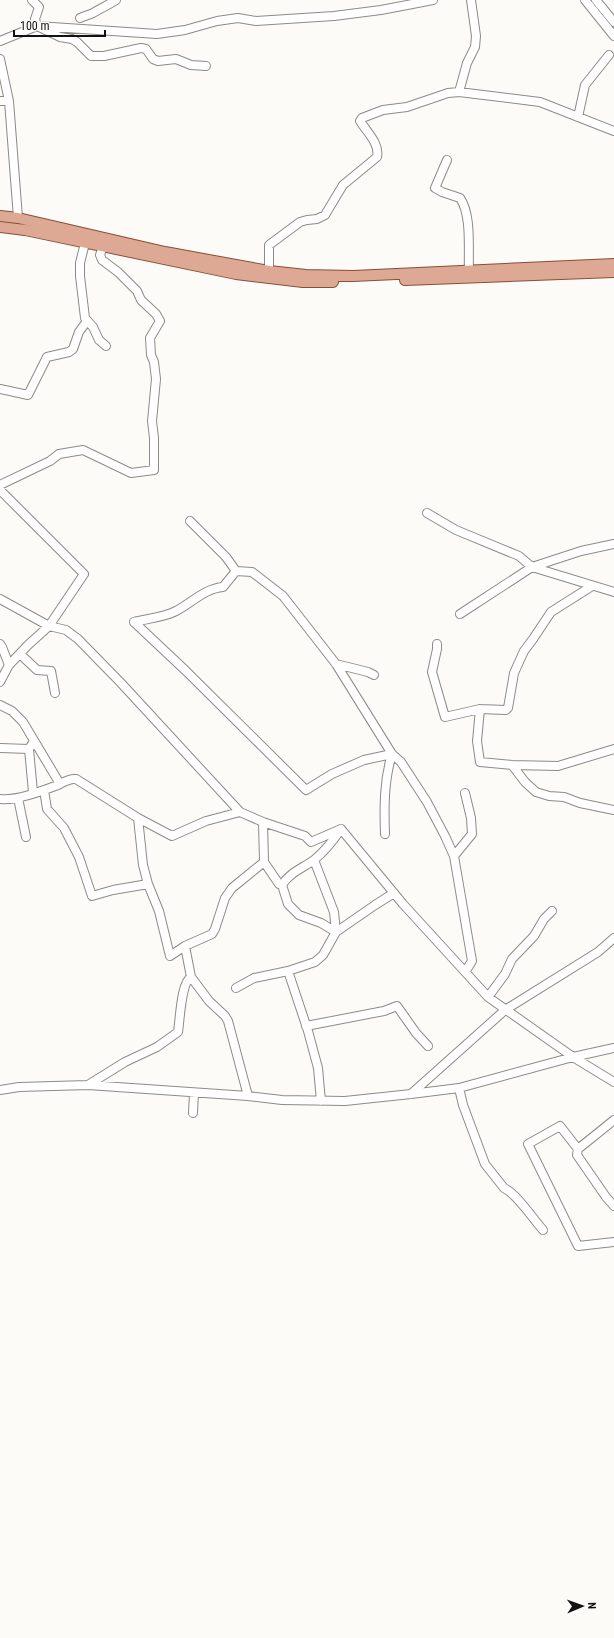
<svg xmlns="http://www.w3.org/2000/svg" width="614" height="1638" font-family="'Roboto Condensed',sans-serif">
<rect width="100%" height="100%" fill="#fdfbf8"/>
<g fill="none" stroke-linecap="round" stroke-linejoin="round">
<g stroke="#8d8a88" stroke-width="10">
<path id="minor" d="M32,0L39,7L35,19L37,26L60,37L72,39L77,42L91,56H104L141,48L146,49L153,59L158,61L176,59L191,65L206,66
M585,0L614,36
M596,0L614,22
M80,18C84,16 89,15 93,13C100,9 108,5 116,0
M0,41L37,26L157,34L185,30L217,21L238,18L256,21L334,16L381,10L433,0
M0,59L9,101L18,218
M459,92L467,63L475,47L476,36L471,0
M0,101H9
M578,117L585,85L609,55
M447,160L435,188L442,192L460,198C472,215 468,250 469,270
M85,243L80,263V276L85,318L93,327L99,340L106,346
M269,271V245L300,222L307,220L317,219L325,215L343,185L377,157C380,144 367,132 360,121L362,118L383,110L407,107L448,93L459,92L540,102L614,131
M0,389L28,395L47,357L69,352L73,349L79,332L87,321
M0,485L50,461L59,454L83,450L131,473L154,470V438L152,421L156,379L154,362L151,355L150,338L160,321L156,314L141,300L137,291L118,272L102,260L100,255L103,246
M0,490L84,574L49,626L28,645L9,665L0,682
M427,513L456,530L519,556L532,567L614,592
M236,571L252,572L283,596L336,664L392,754L401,762L427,802L445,836L454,856L472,961L465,972
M0,599L49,626L66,630L78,639L121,683L240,812L263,822L305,836L311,842L341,829
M460,614L532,567L581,551L614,544
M134,622L186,671L306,790L332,774L364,760L392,754
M134,622C146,619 165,617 176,611C191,603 206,588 223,587L236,571L226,557L190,521
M0,644L2,647L9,665
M437,644V649L432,672L445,717L480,709L506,710L508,708L514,673L524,651L533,639L551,612L592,586
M20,654L37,670L51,671L55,693
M336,664L368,672L374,675
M0,705L12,711L23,722L60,784
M480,709L477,741L480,762L512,765L558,766L614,749
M0,748L29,749
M512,765L525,782L536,792L549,796L564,797L580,803L614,810
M44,790L47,809L64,828L79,857L92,896L113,890L148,884
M33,792L29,749L34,741
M18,798L26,837
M0,799C16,801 42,791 58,785C64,782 69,778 76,779L138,818L172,836L206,821L240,812
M138,818L143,865L148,884L159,911L170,956L185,946L212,934L215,929L225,898L232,888L264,862
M263,822L264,862L279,884L282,885L288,904L299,915L321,923L336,932
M341,829L403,904L488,997L573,1057L614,1082
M385,834C384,807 384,780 392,754
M454,856L472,834L471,818L465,793
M314,860L334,912L336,932
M282,885C289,873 303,868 314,860C325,851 333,841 341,829
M185,946L191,977L209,1001L225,1016L228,1021L248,1096
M288,971L308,1031L318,1068L321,1101
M236,988L254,978L288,971L315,962L323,955L336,932L375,905L394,893
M488,997L505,974L512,959L534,936L544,919L552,911
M306,1026L384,1011L397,1006L416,1033L428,1046
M88,1085L125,1062L157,1047L178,1032C180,1020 181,982 191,977
M459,1088L463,1105L485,1164L504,1188C517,1194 533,1219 543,1230
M0,1090L19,1087L88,1085L248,1096L282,1100L345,1101L411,1094L459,1088L573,1057L614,1048
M411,1094L505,1010L598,952L614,938
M193,1113L194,1093
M614,1120L578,1149L577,1155L606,1197L614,1206
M578,1149L560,1126L528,1144L578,1246L614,1242"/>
</g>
<g stroke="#874e38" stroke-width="12">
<path id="major" d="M0,216L18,218L165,252L269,271L306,275L353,276L614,264
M0,227L25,230L236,274L303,282H333
M405,280L614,272"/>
</g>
<use href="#minor" stroke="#fff" stroke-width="8"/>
<use href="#major" stroke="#dda994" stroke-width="10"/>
</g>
<g transform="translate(582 1606) rotate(88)" stroke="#fdfbf8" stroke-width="3" paint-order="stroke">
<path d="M0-3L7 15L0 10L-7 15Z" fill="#121111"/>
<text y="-6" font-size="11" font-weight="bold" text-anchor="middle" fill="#121111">N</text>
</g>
<path d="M14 30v6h91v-6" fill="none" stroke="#121111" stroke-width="2"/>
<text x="20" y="30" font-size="12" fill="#121111" stroke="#fdfbf8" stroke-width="3" paint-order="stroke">100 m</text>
</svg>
